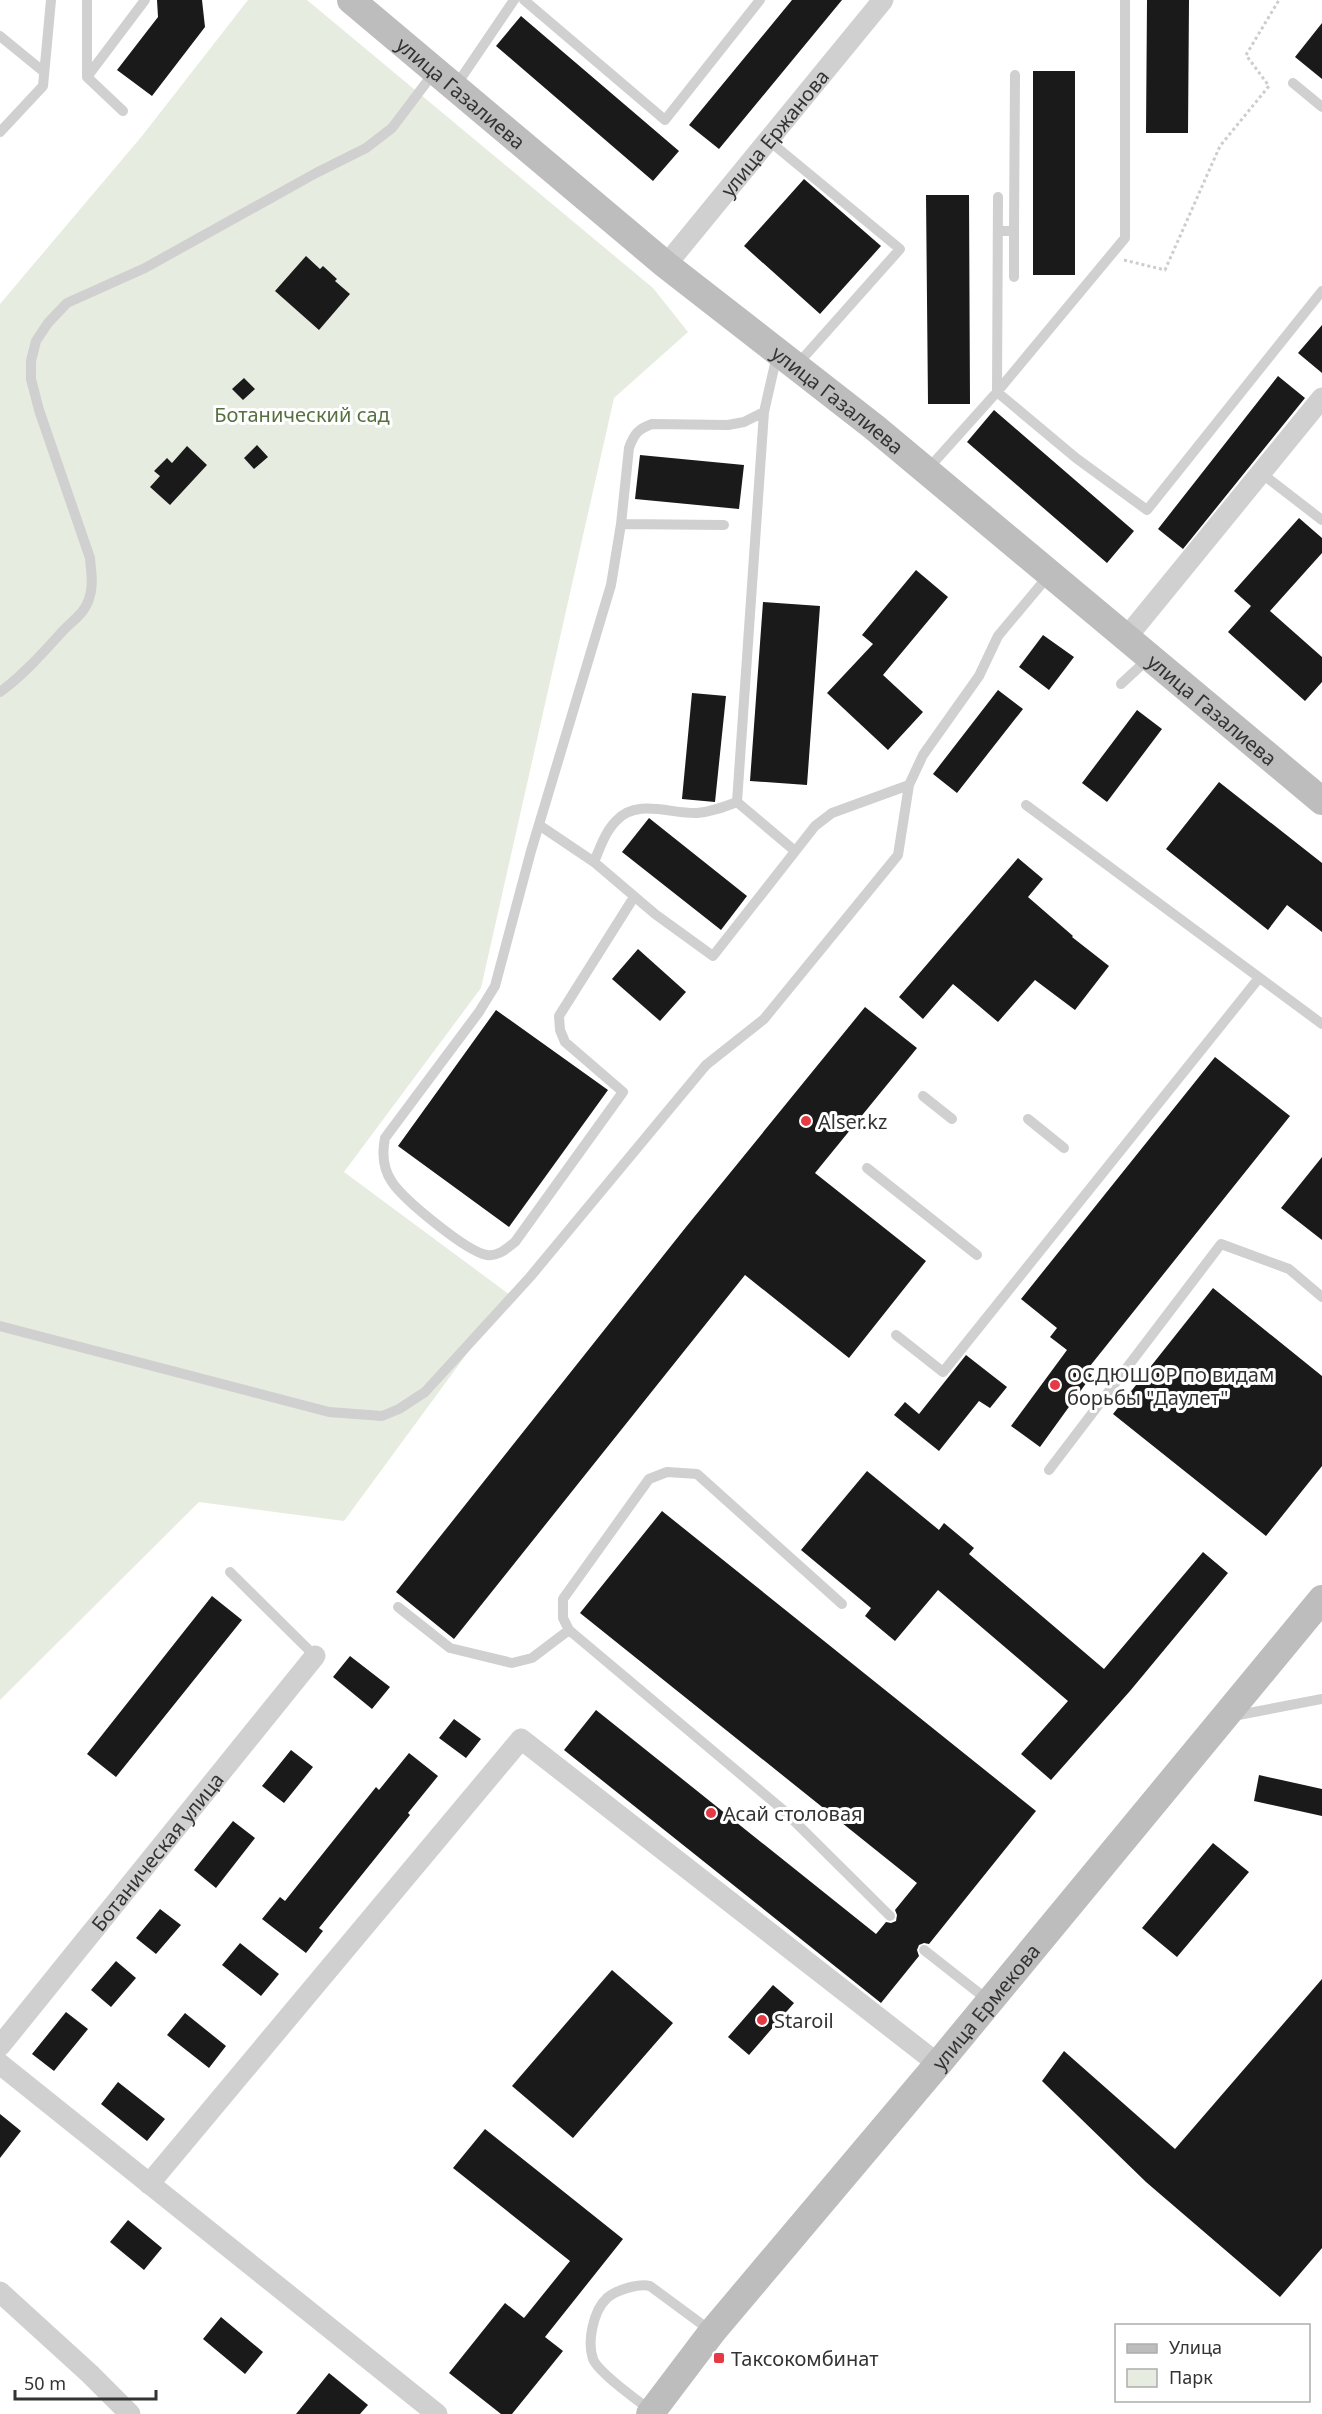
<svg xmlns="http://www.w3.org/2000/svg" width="1322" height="2414" font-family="'Noto Sans',sans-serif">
<rect width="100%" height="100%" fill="#fff"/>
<path fill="#e6ecdf" d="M248,0H307L653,288L688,332L614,398L481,988L344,1172L510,1295L344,1521L199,1502L0,1700V304L142,136Z"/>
<path fill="#1a1a1a" d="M157,0H202L205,27L152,96L117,70L158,17Z
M792,0H842L719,149L689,125Z
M1147,0H1189L1188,133H1146Z
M521,16L679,151L653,181L496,46Z
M1322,23V79L1295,57Z
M1033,71H1075V275H1033Z
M804,179L881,246L820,314L744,246Z
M926,195H969L970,404H928Z
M306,256L320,269L323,266L337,279L335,281L350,294L319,330L275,291Z
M1322,325V373L1298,353Z
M1278,376L1305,398L1183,549L1158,529Z
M244,378L255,389L243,400L232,389Z
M994,410L1134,531L1107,563L967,442Z
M257,445L268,457L254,469L244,458Z
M187,446L207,465L170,505L150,487L160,476L154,471L167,458L172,463Z
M640,455L744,465L739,509L635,499Z
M1299,518L1322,538V553L1270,611L1322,657V682L1305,701L1228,632L1251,606L1234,591Z
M916,570L948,597L883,675L923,712L888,750L827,693L873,644L862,635Z
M763,602L820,606L807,785L750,781Z
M1043,635L1074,657L1049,690L1019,667Z
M998,690L1023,709L957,793L933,774Z
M692,693L726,696L715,802L682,799Z
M1137,710L1162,729L1107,802L1082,783Z
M1219,782L1322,863V932L1287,905L1268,930L1166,849Z
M649,818L747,896L721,930L622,852Z
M1018,858L1043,879L1028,897L1073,936L1072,937L1109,966L1075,1010L1035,980L998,1022L953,984L923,1019L899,997Z
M638,949L686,992L660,1021L612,979Z
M865,1007L917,1048L815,1173L926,1261L849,1358L745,1275L454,1639L396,1592L686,1227Z
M496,1010L608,1090L509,1227L398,1146Z
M1215,1057L1290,1116L1086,1371L1092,1375L1040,1447L1011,1426L1067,1350L1050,1337L1057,1328L1021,1299Z
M1322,1157V1240L1281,1208Z
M1213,1288L1322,1376V1466L1266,1536L1113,1414Z
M966,1355L1007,1387L990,1408L979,1401L939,1451L894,1415L905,1402L919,1414Z
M867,1471L939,1530L944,1523L974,1548L969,1554L1104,1669L1203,1552L1228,1573L1130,1691L1051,1780L1021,1754L1068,1701L938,1590L895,1641L865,1616L871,1608L801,1550Z
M662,1511L1036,1811L929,1944L924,1943L919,1945L917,1950L919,1956L881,2003L564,1750L596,1710L876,1934L886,1922L891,1923L896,1921L897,1915L895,1910L917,1883L580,1613Z
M212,1596L242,1620L116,1777L87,1754Z
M350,1656L390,1687L372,1709L333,1677Z
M454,1719L481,1739L466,1758L439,1738Z
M291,1750L313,1767L284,1803L262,1786Z
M409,1753L438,1776L408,1813L410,1815L319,1928L323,1931L306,1953L262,1919L280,1897L285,1901L376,1787L379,1790Z
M1259,1775L1322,1789V1816L1254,1801Z
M233,1821L255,1838L216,1888L194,1870Z
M1213,1843L1249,1872L1177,1957L1142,1928Z
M160,1909L181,1925L156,1954L136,1938Z
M240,1943L279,1974L261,1996L222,1965Z
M116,1961L136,1978L111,2007L91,1990Z
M612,1970L673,2023L573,2138L512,2086Z
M1322,1979V2248L1280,2297L1146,2182L1042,2081L1064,2051L1175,2149Z
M773,1985L794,2003L749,2055L728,2037Z
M66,2012L88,2029L54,2071L32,2054Z
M185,2013L226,2046L209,2068L167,2035Z
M118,2082L165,2119L147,2141L101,2104Z
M0,2114L21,2131L0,2158Z
M485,2129L623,2239L545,2337L563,2351L512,2414H501L449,2373L505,2303L524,2318L570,2261L453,2168Z
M128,2220L162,2248L144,2270L110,2242Z
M221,2317L263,2352L245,2374L203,2339Z
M329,2373L368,2405L360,2414H296Z"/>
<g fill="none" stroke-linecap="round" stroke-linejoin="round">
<path stroke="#cdcdcd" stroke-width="3" stroke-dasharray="3 3" stroke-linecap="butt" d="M1124,260L1165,270L1220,146L1269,86L1246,55L1279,0"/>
<path stroke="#d0d0d0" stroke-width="10" d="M87,0V77L145,0
M524,0L665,120L760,0
M0,36L44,72
M87,77L123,111
M1293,83L1322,107
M455,87L514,0
M0,132L43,86L51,0
M768,140L900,249L796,366
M998,197L997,392L1125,238V0
M998,231H1014L1015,75
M1014,231V277
M927,470L997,392L1076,458L1147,510L1322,291
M1261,473L1322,520
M621,524L724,525
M1121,684L1149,658
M0,692C22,676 41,655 60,634C70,622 84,615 89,599C94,585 91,572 90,558L39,410L31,379V361L36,341L48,323L67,303L145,268L316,173L366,148L392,128L435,71
M737,802L764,412L777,355
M737,802L795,851
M1026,805L1322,1024
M539,825L594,862L655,914L713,956L815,826L832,813L909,785
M594,862C600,848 605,832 616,821C636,798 671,814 697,813C711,812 724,807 737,802
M634,897L559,1016L560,1030L565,1042L623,1092L515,1242C507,1248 498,1257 487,1255C467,1252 404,1200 392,1182C383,1169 382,1153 385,1138L479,1012L495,986L531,851L611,585L621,524L629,448C634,434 638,429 652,424L728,425L744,422L764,412
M923,1096L952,1119
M1028,1119L1064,1148
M867,1168L977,1255
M0,1326L329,1412L382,1416L399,1409L425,1392L530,1277L706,1065L764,1019L898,855L909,785L923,755L979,676L998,636L1049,575
M896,1335L943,1372L1259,978
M1049,1470L1221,1244L1289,1269L1322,1297
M230,1572L315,1656
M842,1604L697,1474L667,1472L649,1479L563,1599V1618L569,1630L782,1809L890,1916
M398,1607L450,1648L512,1663L532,1658L569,1630
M1233,1716L1322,1699
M924,1950L989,2001
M652,2411C639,2402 598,2372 593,2359C587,2342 593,2311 607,2298C616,2290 639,2283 650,2286L711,2331"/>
<g stroke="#d0d0d0" stroke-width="21">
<path id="s1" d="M666,265L883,0"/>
<path d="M1126,638L1322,398"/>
<path id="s2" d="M0,2046L315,1656"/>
<path d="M0,2064L437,2414"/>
<path d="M149,2184L521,1739L938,2064"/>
<path d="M0,2292L90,2374L130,2414"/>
</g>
<g stroke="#bdbdbd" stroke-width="28">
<path id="s3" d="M351,0L666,265L874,427L1322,801"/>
<path id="s4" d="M650,2414L712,2332L938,2064L1322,1599"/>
</g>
</g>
<g fill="#e63946" stroke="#fff" stroke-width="2">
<circle cx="806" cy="1121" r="6"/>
<circle cx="1055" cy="1385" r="6"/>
<circle cx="711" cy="1813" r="6"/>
<circle cx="762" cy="2020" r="6"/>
<rect x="713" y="2352" width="12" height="12" rx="3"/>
</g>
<g text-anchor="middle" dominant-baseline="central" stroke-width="6" stroke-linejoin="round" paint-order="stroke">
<g font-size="20" fill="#333" stroke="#fff">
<text stroke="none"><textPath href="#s3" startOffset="144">улица Газалиева</textPath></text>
<text stroke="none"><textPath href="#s1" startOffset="171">улица Ержанова</textPath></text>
<text stroke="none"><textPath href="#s3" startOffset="630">улица Газалиева</textPath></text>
<text stroke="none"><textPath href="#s3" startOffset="1116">улица Газалиева</textPath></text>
<text stroke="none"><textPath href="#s2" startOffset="250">Ботаническая улица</textPath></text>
<text stroke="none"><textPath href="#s4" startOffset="528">улица Ермекова</textPath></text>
</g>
<g font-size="20" fill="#56703f" stroke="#fff">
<text x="302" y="414">Ботанический сад</text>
</g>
<g font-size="20" fill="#333" stroke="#fff" text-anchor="start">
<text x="818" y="1121">Alser.kz</text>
<text x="1067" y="1374">ОСДЮШОР по видам<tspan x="1067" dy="23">борьбы "Даулет"</tspan></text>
<text x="723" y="1813">Асай столовая</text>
<text x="774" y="2020">Staroil</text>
<text x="731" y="2358">Таксокомбинат</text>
</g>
</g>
<rect x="1115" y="2324" width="195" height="78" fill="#ffffff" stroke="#adadad" stroke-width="1.5"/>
<rect x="1127" y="2344" width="30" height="9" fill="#bdbdbd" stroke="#adadad" stroke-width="1.5"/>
<text x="1169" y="2354" font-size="18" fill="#333333">Улица</text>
<rect x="1127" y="2369" width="30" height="18" fill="#e6ecdf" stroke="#adadad" stroke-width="1.5"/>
<text x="1169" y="2384" font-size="18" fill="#333333">Парк</text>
<path d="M15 2390v9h141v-9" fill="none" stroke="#333333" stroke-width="3"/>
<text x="24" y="2390" font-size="18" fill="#333333" stroke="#ffffff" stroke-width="4.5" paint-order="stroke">50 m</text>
</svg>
